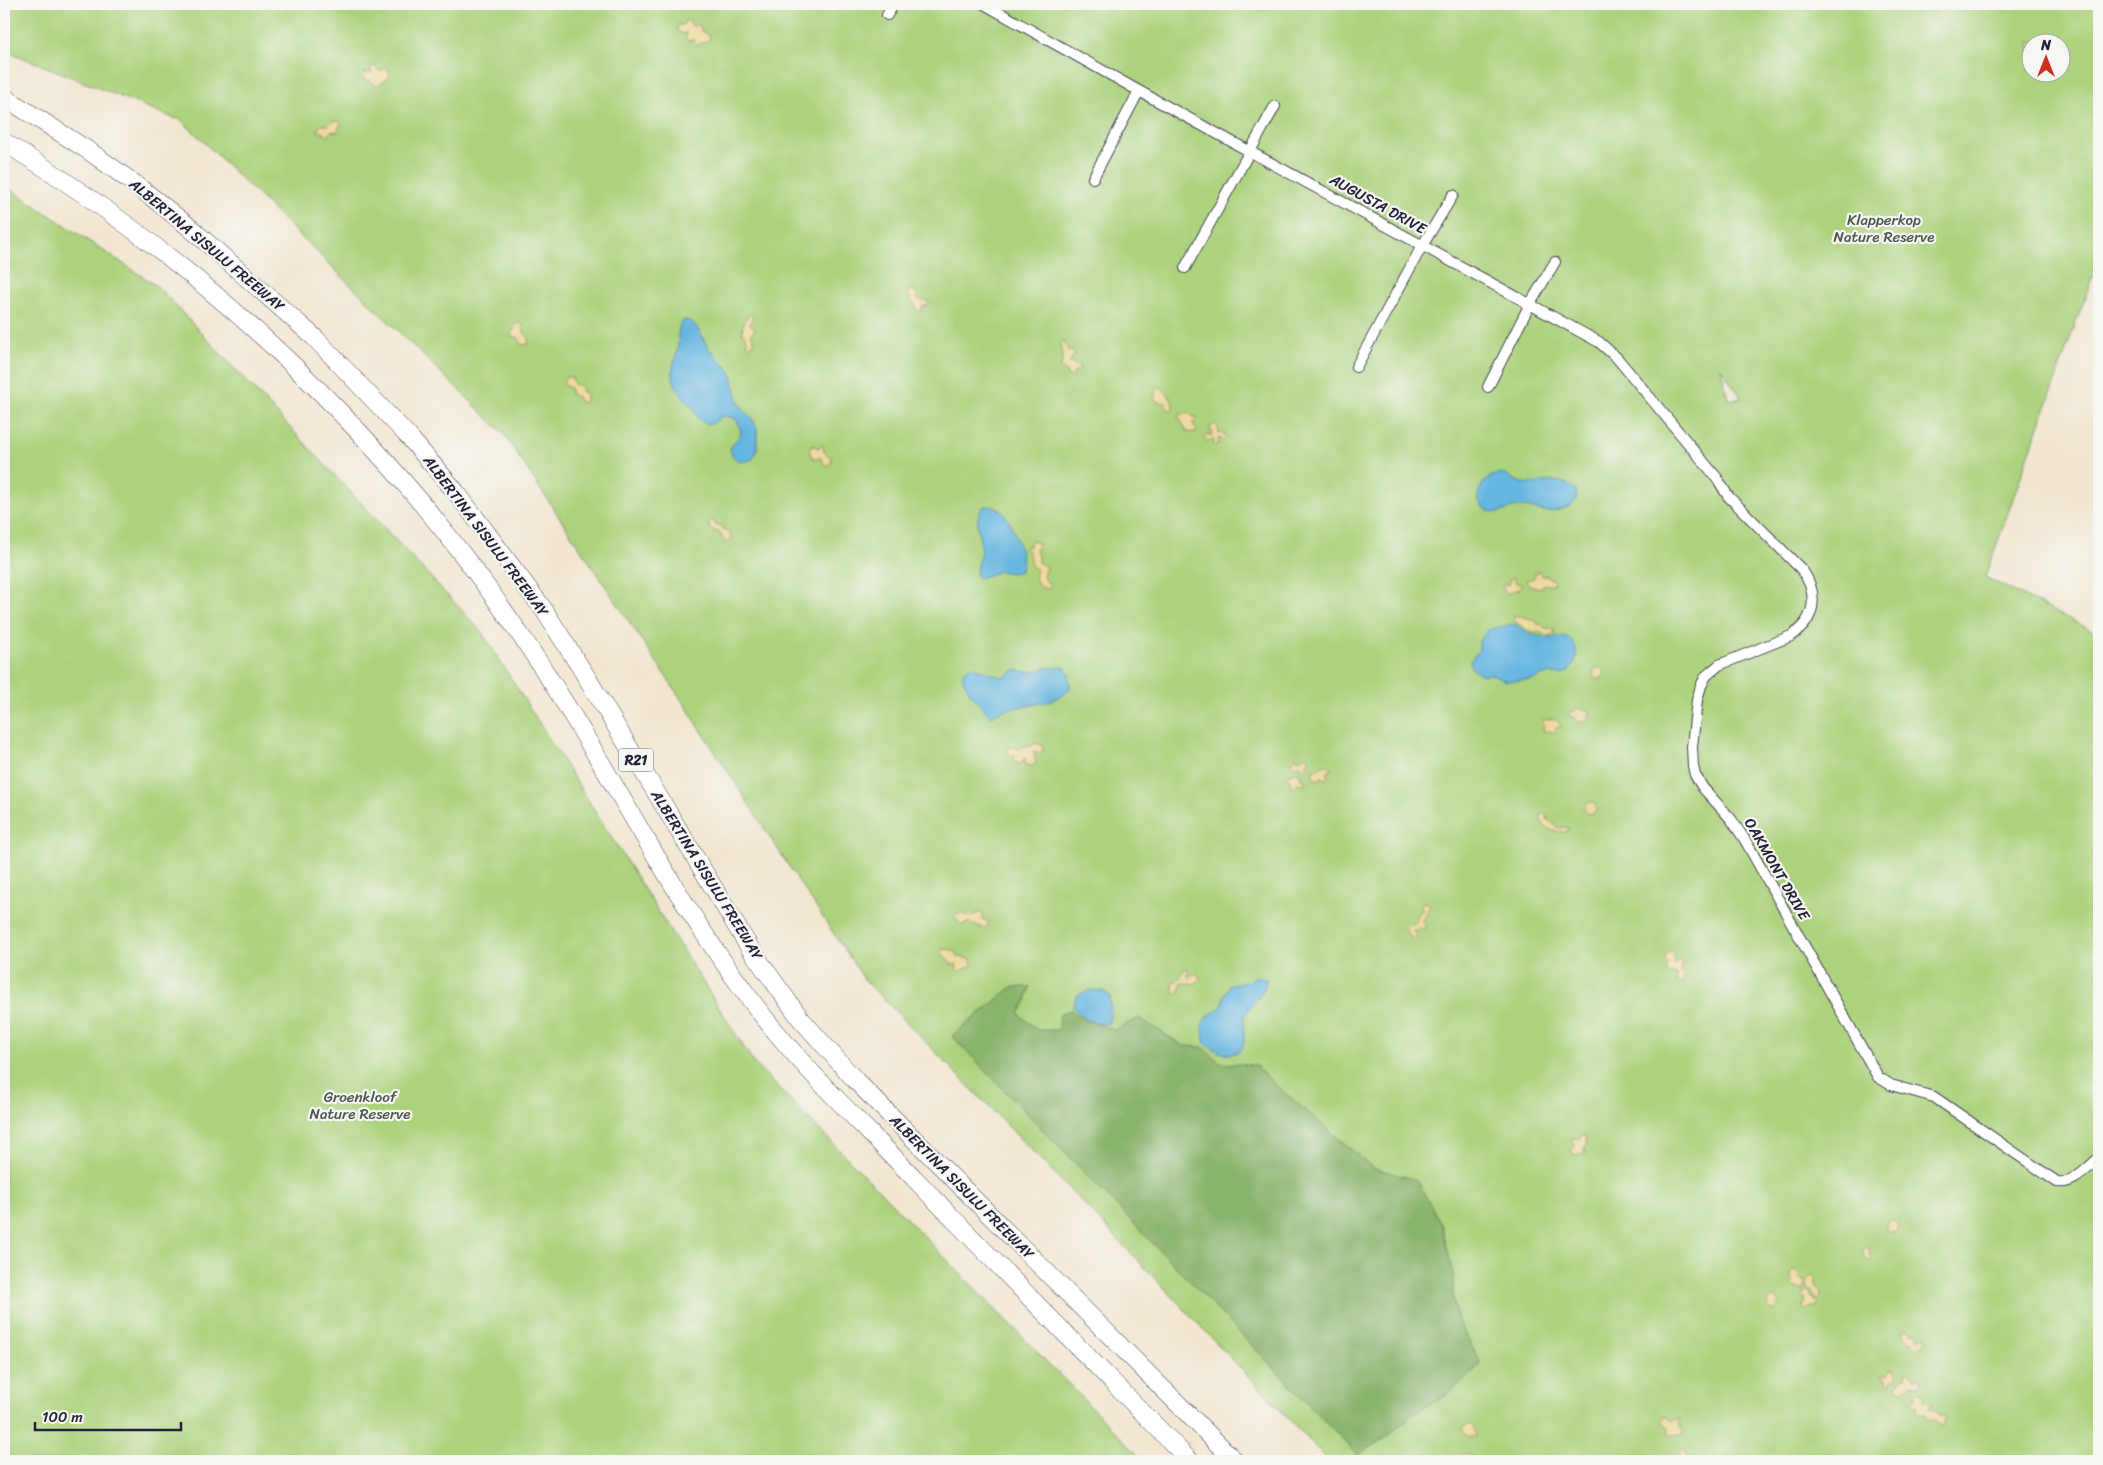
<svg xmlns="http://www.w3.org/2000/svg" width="2103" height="1465" font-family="Sriracha,sans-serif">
<rect width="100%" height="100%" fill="#f6f6f2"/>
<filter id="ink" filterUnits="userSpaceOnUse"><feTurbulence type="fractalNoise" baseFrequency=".02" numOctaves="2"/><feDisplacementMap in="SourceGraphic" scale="10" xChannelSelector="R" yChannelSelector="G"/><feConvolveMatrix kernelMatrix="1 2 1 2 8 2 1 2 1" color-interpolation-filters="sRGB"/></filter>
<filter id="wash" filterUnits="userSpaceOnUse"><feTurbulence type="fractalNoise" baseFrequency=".0096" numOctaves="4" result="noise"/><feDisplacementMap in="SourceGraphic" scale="20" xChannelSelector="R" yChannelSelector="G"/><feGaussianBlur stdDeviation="1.12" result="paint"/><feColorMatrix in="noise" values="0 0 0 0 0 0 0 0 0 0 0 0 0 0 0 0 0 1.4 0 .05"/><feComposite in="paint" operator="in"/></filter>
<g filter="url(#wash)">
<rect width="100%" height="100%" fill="#f2e6d0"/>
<path fill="#acd27c" stroke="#677a5c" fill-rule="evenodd" d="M4,4H2099V258L1985,577L2099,634V1461H1329L1089,1209L864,979L788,865L689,711L503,433L179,118L176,119L4,50ZM2030,42H2060V72H2030ZM1721,368L1741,397V398L1728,400Z
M4,185L157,286L481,631L754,1063L1144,1461H4Z"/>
<path fill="#89b46c" stroke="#566b54" d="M1012,987H1030L1026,1001L1019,1014L1037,1030H1059L1060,1013L1071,1010L1085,1020L1114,1030L1139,1018L1184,1046L1203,1047L1220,1063L1255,1065L1278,1087L1373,1168L1417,1180L1442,1226L1453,1274V1297L1457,1319L1481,1364L1447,1395L1416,1412L1385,1438L1358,1455L952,1036Z"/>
<path fill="#eeda9e" stroke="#887e6c" d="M685,20L690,22L692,26L700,25L701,31L709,35L710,39L698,45L695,44L694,39L688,41L685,37L687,33H680L677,29L678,25H683Z
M373,66L380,71L386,68L390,73C389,81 380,84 374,86L371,81H365L363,77L365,72L371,73V67Z
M333,121H339L341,123L337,132L331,131L328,137L323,132H318L319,127L321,125H328Z
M913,290L917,294L918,299L929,302L928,305L922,307L921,312L917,311L915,305L912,303L908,295V292Z
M749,315L753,316L750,324L755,329L751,334L755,341L750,347L747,344V339L742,332L744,320Z
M517,322L523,325L524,333L529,338L528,345H522L518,337H512L511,334Z
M1061,341L1065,342L1068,351L1073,352L1074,355L1069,363L1080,366L1079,370L1074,372L1073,377L1067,376L1066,371L1060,368C1065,358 1062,354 1060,344Z
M566,377H572L574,384L580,386L582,392L587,394L584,402L581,403L577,397L571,395L570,388L565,385L563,382Z
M1161,387C1166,393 1175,401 1173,410L1166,409V403C1161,402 1155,403 1154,396L1158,393L1157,388Z
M1189,413L1193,417H1197V420L1192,423L1197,430L1195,433L1187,432L1178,416L1180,414L1184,415Z
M1215,424L1218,427L1219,433L1224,434L1226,438L1224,440L1218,438L1219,444L1216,445L1214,444L1213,439L1207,441L1204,438L1207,435H1212L1210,427Z
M812,445L818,448L823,445L824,452L832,458L830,465H825L820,457L817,459L813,458L809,451Z
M713,520L716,525L722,526L724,530L731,534L730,541L725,542L720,533L709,528V521Z
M1032,540L1039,544L1035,550L1038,555V562L1046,567L1043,577L1050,585L1048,589L1040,587C1035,581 1034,576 1036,569L1031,565L1029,554L1025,547L1029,546Z
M1536,572H1540L1542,576L1547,575L1550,579H1553L1554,583L1550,585L1544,584L1540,588L1529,585L1526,580L1534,578Z
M1513,577L1516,583L1521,584V588L1505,594L1502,585L1509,584V580Z
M1515,615L1535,620L1538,625L1541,624L1545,628L1554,629L1555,634L1547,636L1539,632L1529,631L1513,620Z
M1593.5 673a5.5 5.5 0 1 1 11 0a5.5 5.5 0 1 1-11 0Z
M1578,708L1590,711L1591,714L1587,717L1588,721H1583L1577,723L1575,718L1568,715L1569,712H1574Z
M1552,718L1559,722L1561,727L1556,728L1554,733L1550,731L1544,732L1543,720L1546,719L1549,720Z
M1035,743L1042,745L1043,751L1039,753L1034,752L1036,763L1032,766L1026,765L1025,758L1020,764L1014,762L1015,756L1008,754V750L1011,747L1020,749L1026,745L1030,747Z
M1304,756H1308L1310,760L1307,763L1308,767L1306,770L1301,766L1293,765L1292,762L1296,757L1300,759Z
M1326,764L1331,767V770L1327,773L1328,777L1325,779L1321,777L1318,780L1315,779L1312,773L1313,770Z
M1297,772L1300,773V778L1305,780V784L1298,783L1293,788L1287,776L1289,774Z
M1584 808a6 6 0 1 1 12 0a6 6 0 1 1-12 0Z
M1542,814H1546L1548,820L1559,828L1568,827V832C1556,831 1546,833 1540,818Z
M1423,902L1428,903L1430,906L1422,921L1425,927L1423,930L1418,927L1417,930H1413L1417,939L1414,941L1404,928L1407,925L1415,923L1417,914L1423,910L1421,905Z
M980,912L983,914L982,919L989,922L985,929L977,925L973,926L969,922L962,925L956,920L955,917L958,914L973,916Z
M942,949L954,950L959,957L971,959L972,965L960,972L957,969L956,964L952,965L946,957L942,955Z
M1670,952L1673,954L1674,964L1679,960L1683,963L1680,972L1685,976L1683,983L1676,982V974H1668L1666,969L1669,965L1665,961V956Z
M1187,968L1189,972L1188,977L1190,978L1194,974L1197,973L1200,979L1194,984L1182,983L1180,991L1175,994L1173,993V982L1180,979L1182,972Z
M1583,1134L1586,1136L1588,1143L1584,1147L1585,1154L1574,1155L1571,1150L1575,1146L1571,1140L1574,1138L1579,1139Z
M1886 1226a6 6 0 1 1 12 0a6 6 0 1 1-12 0Z
M1865,1247L1870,1248L1869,1254L1871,1258L1868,1261L1863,1258V1251Z
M1794,1270L1798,1273L1800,1279L1805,1281L1804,1289L1800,1290L1793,1286L1790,1273Z
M1811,1275L1816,1278V1286L1821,1291L1820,1298L1815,1299L1812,1292L1807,1288L1808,1278Z
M1807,1291L1810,1292L1812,1299L1818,1303L1817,1307H1811L1805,1310L1803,1307L1806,1303L1803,1293Z
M1767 1304a6 6 0 1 1 12 0a6 6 0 1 1-12 0Z
M1908,1329L1912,1333L1917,1332L1919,1339L1926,1336L1928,1342L1918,1348L1914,1347L1913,1342L1908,1341L1902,1334L1904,1330Z
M1891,1369L1896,1370L1898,1378L1896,1380H1893L1891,1384L1887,1383V1379L1883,1378L1882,1375H1889Z
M1906,1372L1911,1373L1913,1378L1919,1377L1921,1383L1918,1385L1911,1383L1905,1389L1900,1390L1897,1385L1903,1378H1905Z
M1920,1391L1924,1395V1401H1929L1932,1403L1929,1409L1936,1410L1939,1415L1946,1418L1943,1425L1940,1426L1934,1420H1929L1925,1415L1917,1413L1918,1406L1911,1404V1401L1916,1399L1915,1394Z
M1665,1417H1668L1672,1422L1680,1419V1428L1683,1431L1682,1435L1669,1434V1428L1662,1423Z
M1469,1424L1473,1426L1476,1437H1468L1463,1431V1428Z
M1681,1449L1686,1452L1688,1459L1696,1455L1700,1458V1461H1677L1681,1458L1678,1452Z
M1464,1453L1472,1455L1474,1460L1477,1461H1448L1452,1456L1460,1459Z"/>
<path fill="#65b6e0" stroke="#446c8e" d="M684,320L691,321L696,326L709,348L731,372L738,400L742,408L754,421L757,428V449L753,459C741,464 733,461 730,449C733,442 739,440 741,432L737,420L731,417L721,416C715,426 703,427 697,416C695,413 694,409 692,406C684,397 675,389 673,377C671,367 677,356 678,346C679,336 676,327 684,320Z
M1501,473C1508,475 1512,480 1519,482C1539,488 1555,472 1576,490L1577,498C1574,504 1571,506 1565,508C1543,517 1540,507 1519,507C1509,507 1500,516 1489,511C1467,500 1482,476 1501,473Z
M984,506C989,506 994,506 999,509C1011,517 1026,557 1021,570C1013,575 1009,572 1000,571L979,578L976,576C975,566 981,557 981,549C980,531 972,523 984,506Z
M1514,624C1519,626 1522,630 1527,632C1529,634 1547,638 1549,638C1557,638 1564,633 1571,640C1583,650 1574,682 1550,673L1530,680L1506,681L1492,674L1483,675L1472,670L1470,661L1479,650V641L1484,634L1490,629Z
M974,667L1001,677L1006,676L1014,670L1031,672L1047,668L1064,667L1069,673L1070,688C1058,705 1023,705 1004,710C999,711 995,715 990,716L970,693L963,679V672L968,668Z
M1256,976L1266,979C1266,994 1251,1002 1245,1016C1241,1027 1248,1039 1241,1050C1229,1059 1216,1051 1205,1043L1202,1025L1207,1016L1222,1007L1224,996L1230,985L1247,982Z
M1090,990L1103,991L1110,996L1111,1013L1108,1024C1095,1025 1080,1018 1073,1007L1076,996Z"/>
</g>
<g filter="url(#ink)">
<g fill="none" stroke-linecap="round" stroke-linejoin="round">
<g stroke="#413f51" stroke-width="12">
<path id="minor" d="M984,4L1139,91L1599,342L1617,358L1717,478L1728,496L1802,570C1819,594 1816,620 1791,636L1719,665L1706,676L1701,686L1697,700L1692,747L1693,766L1695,775L1703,788L1731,819L1745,840L1878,1077L1891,1085L1934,1097L2057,1182C2074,1185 2087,1168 2099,1158
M887,15L894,4
M1093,178L1139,91
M1185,268L1275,106
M1356,367L1422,246L1453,195
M1488,387L1530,304L1555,262"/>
</g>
<g stroke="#413f51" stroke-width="19">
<path id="trunk" d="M4,97L89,151L139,187L188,226L314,337L409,437L456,492L544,610L584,673L751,950L800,1018L856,1081L1235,1461
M4,142C206,266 381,431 515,627C599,747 662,882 750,999C798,1064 858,1120 914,1178C1005,1273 1098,1367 1190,1461"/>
</g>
<use href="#minor" stroke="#fff" stroke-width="10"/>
<use href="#trunk" stroke="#fff" stroke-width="18"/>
</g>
</g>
<g text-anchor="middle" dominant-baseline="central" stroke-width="4.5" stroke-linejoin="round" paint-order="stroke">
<rect fill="#f6f6f2" stroke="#626272" stroke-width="1" x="618.5" y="748.5" width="35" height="23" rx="4"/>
<g font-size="14" font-weight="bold" fill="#22223b">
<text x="636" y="760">R21</text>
</g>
<g font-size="15" fill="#22223b" stroke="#f6f6f2">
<text transform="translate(1378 204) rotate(29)">AUGUSTA DRIVE</text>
<text transform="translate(207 245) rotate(40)">ALBERTINA SISULU FREEWAY</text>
<text transform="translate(486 536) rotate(53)">ALBERTINA SISULU FREEWAY</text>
<text transform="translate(1777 869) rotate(60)">OAKMONT DRIVE</text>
<text transform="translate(707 875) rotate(58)">ALBERTINA SISULU FREEWAY</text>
<text transform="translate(962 1187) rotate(45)">ALBERTINA SISULU FREEWAY</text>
</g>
<g font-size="15" fill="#4b574e" stroke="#f6f6f2">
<text x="1884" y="220">Klapperkop<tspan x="1884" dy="17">Nature Reserve</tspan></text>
<text x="360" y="1097">Groenkloof<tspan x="360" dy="17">Nature Reserve</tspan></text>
</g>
</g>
<rect width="2103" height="1465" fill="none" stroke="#f6f6f2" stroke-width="20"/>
<g transform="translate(2046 58)"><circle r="24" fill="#f6f6f2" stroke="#a1a1a9"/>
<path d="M0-4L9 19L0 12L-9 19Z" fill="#c8321e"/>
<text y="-8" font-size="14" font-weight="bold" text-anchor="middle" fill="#22223b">N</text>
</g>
<path d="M35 1422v8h146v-8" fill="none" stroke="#22223b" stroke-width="2.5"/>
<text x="42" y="1422" font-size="15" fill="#22223b" stroke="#f6f6f2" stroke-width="4" paint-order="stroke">100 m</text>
</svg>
